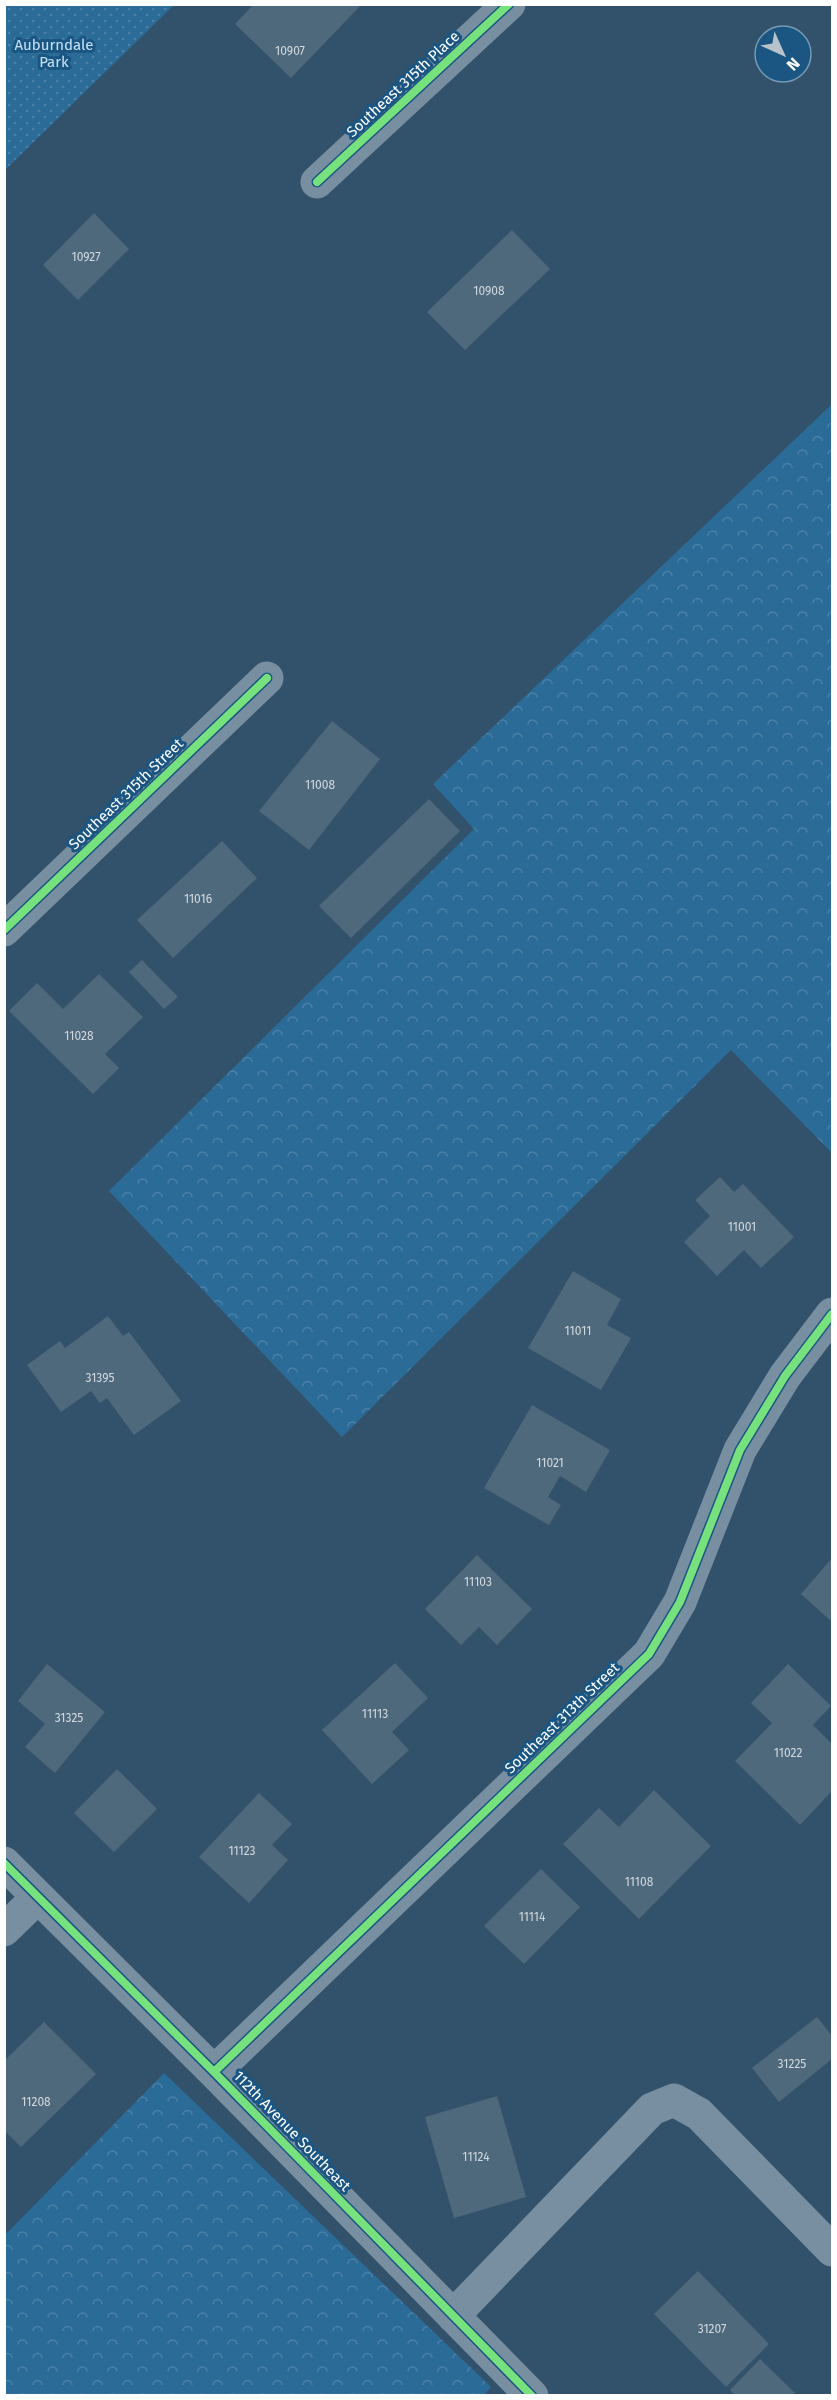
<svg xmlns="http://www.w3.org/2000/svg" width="837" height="2400" font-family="'Fira Sans',sans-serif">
<defs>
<pattern id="forest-crowns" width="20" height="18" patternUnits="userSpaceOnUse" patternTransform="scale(1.5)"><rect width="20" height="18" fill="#2b6b98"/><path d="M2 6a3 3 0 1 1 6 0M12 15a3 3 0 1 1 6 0" fill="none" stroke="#4b81a7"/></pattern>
<pattern id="park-dots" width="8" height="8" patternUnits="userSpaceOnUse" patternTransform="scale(1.5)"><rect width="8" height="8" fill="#2b6b98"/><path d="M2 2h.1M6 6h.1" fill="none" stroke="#4b81a7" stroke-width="1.8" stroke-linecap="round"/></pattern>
</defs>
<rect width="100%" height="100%" fill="#32526b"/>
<path fill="url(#forest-crowns)" d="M832,404V1153L731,1050L342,1437L109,1191L474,829L433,784Z
M164,2073L491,2387L484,2395H5V2235Z"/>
<path fill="url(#park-dots)" d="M5,4H174V5L5,170Z"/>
<path fill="#4e687c" d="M254,4H362L291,78L235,24Z
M94,213L129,249L78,300L43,265Z
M512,230L550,269L465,350L427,312Z
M332,721L380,759L309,850L259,811Z
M429,799L460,831L351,938L319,906Z
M222,841L257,878L173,958L137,920Z
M142,960L178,997L164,1009L129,972Z
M99,974L143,1017L105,1054L119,1068L93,1094L9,1011L37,983L63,1009Z
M720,1177L734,1192L743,1184L794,1237L761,1268L744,1250L717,1276L684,1242L710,1216L695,1200Z
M573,1271L621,1299L607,1325L631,1338L601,1390L528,1348Z
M108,1316L123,1336L129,1332L181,1401L134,1435L107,1398L100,1403L91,1391L61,1412L27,1365L60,1341L65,1348Z
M532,1405L610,1450L586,1492L560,1476L548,1497L561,1505L549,1525L484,1488Z
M477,1555L532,1609L497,1645L479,1627L461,1645L425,1609Z
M832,1558V1622L801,1594Z
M395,1663L428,1698L392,1732L409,1750L372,1784L322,1730Z
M47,1664L105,1712L55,1773L25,1747L45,1724L18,1701Z
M788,1664L831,1706L813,1725L832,1744V1791L800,1825L735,1761L772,1723L751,1703Z
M117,1769L157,1809L114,1852L74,1813Z
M654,1790L711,1846L639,1919L563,1844L599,1808L619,1827Z
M259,1793L292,1824L272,1845L288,1860L249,1903L199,1857Z
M541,1869L580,1907L524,1964L484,1926Z
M817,2017L832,2036V2059L779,2102L752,2068Z
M44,2022L96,2074L21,2147L4,2130V2061Z
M497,2096L526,2197L454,2218L425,2117Z
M698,2271L769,2344L726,2387L654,2314Z
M760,2359L795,2393L792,2396H736L730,2390Z"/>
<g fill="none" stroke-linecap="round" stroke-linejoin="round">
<path stroke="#788fa1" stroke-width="33" d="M317,182L509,4
M4,930L267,678
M4,1863L214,2072L532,2396
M4,1930L38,1897
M214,2072L649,1654L680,1602L740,1450L785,1376L832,1314
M453,2316L652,2109L674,2100L699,2114L832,2250"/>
<g stroke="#1b5682" stroke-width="11">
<path id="cycleway" d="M317,182L509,4
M4,930L267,678
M4,1863L214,2072L532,2396
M214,2072L649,1654L680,1602L740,1450L785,1376L832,1314"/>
</g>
<use href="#cycleway" stroke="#77e17e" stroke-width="8"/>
</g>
<g text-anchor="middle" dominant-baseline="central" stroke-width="6" stroke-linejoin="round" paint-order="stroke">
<g font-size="12" fill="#d3d9de">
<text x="290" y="51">10907</text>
<text x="86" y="257">10927</text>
<text x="489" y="291">10908</text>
<text x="320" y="785">11008</text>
<text x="198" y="899">11016</text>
<text x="79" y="1036">11028</text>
<text x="742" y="1227">11001</text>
<text x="578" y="1331">11011</text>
<text x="100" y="1378">31395</text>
<text x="550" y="1463">11021</text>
<text x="478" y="1582">11103</text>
<text x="375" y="1714">11113</text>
<text x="69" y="1718">31325</text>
<text x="788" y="1753">11022</text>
<text x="242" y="1851">11123</text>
<text x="639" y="1882">11108</text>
<text x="532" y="1917">11114</text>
<text x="792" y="2064">31225</text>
<text x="36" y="2102">11208</text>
<text x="476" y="2157">11124</text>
<text x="712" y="2329">31207</text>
</g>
<g font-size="15" fill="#c4e3f8" stroke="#1b5682">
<text x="54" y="45">Auburndale<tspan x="54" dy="17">Park</tspan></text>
</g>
<g font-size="15" fill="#fff" stroke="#1b5682">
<text transform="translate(403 84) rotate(-43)">Southeast 315th Place</text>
<text transform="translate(126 794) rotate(-44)">Southeast 315th Street</text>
<text transform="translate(562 1718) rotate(-44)">Southeast 313th Street</text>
<text transform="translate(292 2131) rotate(46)">112th Avenue Southeast</text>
</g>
</g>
<rect width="837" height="2400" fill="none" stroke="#ffffff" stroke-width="12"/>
<g transform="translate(783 54) rotate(135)"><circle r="28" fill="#1b5682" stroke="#769ab4" stroke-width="1.5"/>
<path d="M0-4.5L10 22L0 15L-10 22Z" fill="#b7c2cb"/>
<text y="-9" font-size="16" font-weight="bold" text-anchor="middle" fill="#ffffff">N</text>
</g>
</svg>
